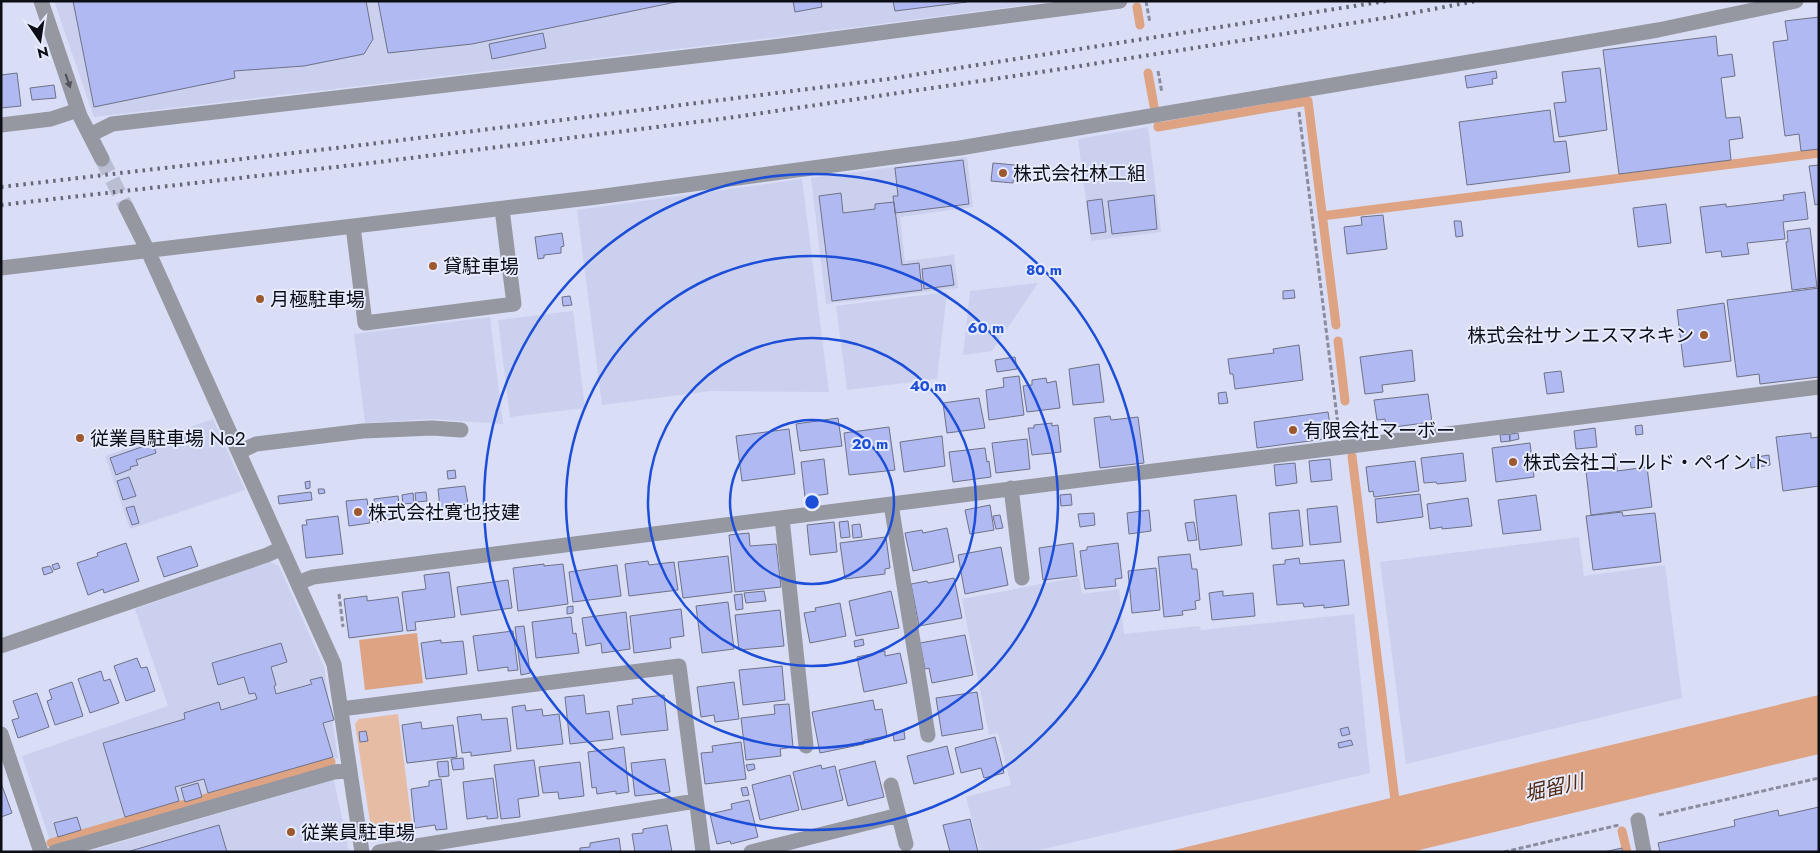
<svg xmlns="http://www.w3.org/2000/svg" width="1820" height="853" font-family="Jost,'Noto Sans JP',sans-serif">
<rect width="100%" height="100%" fill="#d9ddf5"/>
<path fill="#cbd0ef" d="M54,1H1057L780,37L94,117Z
M1148,127L1161,232L1091,241L1078,139Z
M967,157L973,207L900,217L905,261L954,255L958,288L826,304L811,178Z
M802,179L829,392L711,391L602,405L577,210Z
M1038,283L992,351L963,355L970,291Z
M947,292L937,379L847,390L836,306Z
M573,311L585,408L510,417L498,320Z
M490,317L503,424L432,419L365,423L354,334Z
M213,419L245,490L130,529L105,456Z
M1579,537L1584,576L1665,565L1682,698L1406,764L1380,562Z
M270,562L279,566L324,667L338,758L50,841L22,756L168,706L135,609Z
M1079,577L1082,594L1119,589L1124,634L1200,626L1201,630L1354,614L1370,773L1031,852H980L966,797L1011,785L998,733L989,735L962,599Z
M334,780L349,852H86Z"/>
<path fill="#e7bca4" d="M398,714L413,834L378,840L372,835L355,724L359,719Z"/>
<path fill="#dda382" d="M417,633L423,683L365,690L359,640Z
M1819,695V754L1411,852H1166Z"/>
<g fill="none" stroke-linecap="round" stroke-linejoin="round">
<path stroke="#dda382" stroke-width="9" d="M1137,7L1140,25
M1148,73L1154,106
M1158,126V127L1308,101L1336,325
M1322,216L1819,153
M1338,341L1345,401
M1352,456L1396,808
M1622,831L1627,852
M51,843L331,762"/>
</g>
<path fill="#b0b9f2" stroke="#6e7287" d="M73,1H366L373,39L364,54L304,66L234,71L235,78L94,107Z
M378,1H681L472,44L388,53Z
M793,1H821L822,7L795,12Z
M893,1H966L967,2L895,11Z
M1819,17V149L1801,151L1799,134L1785,136L1773,42L1788,40L1785,21Z
M543,33L546,48L492,59L489,44Z
M1716,36L1718,56L1732,54L1735,76L1721,78L1726,118L1740,117L1743,138L1729,140L1731,160L1619,174L1603,50Z
M1600,68L1607,130L1559,137L1554,103L1566,102L1562,72Z
M1496,71L1497,78L1492,79L1493,84L1467,88L1465,76Z
M17,73L21,106L1,108V75Z
M54,85L56,98L32,100L30,88Z
M1550,110L1554,142L1566,141L1570,172L1467,185L1459,122Z
M963,160L969,204L895,213L893,196H898L895,168Z
M993,163L1015,165L1013,183L991,181Z
M1819,165V204L1815,205L1809,166Z
M1805,192L1808,219L1783,222L1785,239L1747,243L1749,254L1722,257L1721,251L1706,253L1700,207L1726,204V207L1784,200L1783,195Z
M841,193L843,213L875,209V204L894,202L902,265L919,263L922,290L832,301L819,196Z
M1154,195L1157,229L1112,234L1108,201Z
M1102,199L1106,232L1091,234L1087,201Z
M1666,204L1671,243L1638,247L1633,208Z
M1383,215L1387,249L1347,254L1344,227L1362,225L1361,217Z
M1454,221H1461L1463,236L1456,237Z
M1810,228L1817,287L1792,290L1786,242H1788L1787,231Z
M562,233L564,246L561,247V253L544,255V258L538,259L535,237Z
M951,265L954,285L924,289L922,269Z
M1819,288V377L1760,384L1759,374L1737,377L1727,300Z
M1294,290L1295,298L1283,299V291Z
M570,296L572,305L563,306L562,297Z
M1724,303L1731,361L1684,367L1677,310Z
M1299,345L1303,380L1235,389L1233,374H1230L1228,359L1274,353L1273,349Z
M1412,350L1415,381L1382,385L1383,392L1365,394L1360,357Z
M1015,357L1017,369L997,372L995,360Z
M1099,364L1104,402L1073,405L1069,369Z
M1561,371L1564,392L1547,394L1544,373Z
M1019,376L1024,415L989,420L986,390L1004,387L1003,378Z
M1046,378L1047,383L1056,381L1060,408L1027,412L1023,386L1032,385V380Z
M1226,392L1228,403L1219,404L1218,393Z
M1428,394L1432,422L1386,428L1385,419L1377,420L1374,400Z
M979,398L985,428L947,433L943,403Z
M1328,412L1332,438L1257,448L1254,422Z
M1110,416L1111,420L1138,417L1144,463L1100,468L1094,418Z
M838,418L842,446L800,451L796,424Z
M1052,423V426L1058,425L1061,452L1032,455L1028,428H1034V425Z
M1642,425L1643,434L1636,435L1635,426Z
M889,427L895,470L849,475L844,433Z
M1595,428L1597,447L1576,449L1574,431Z
M789,429L795,474L742,481L736,436Z
M197,431L201,443L194,446L192,441L180,445L177,438Z
M1518,433L1519,439L1510,441V434Z
M1811,433V438L1819,437V486L1783,491L1776,437Z
M1509,434L1510,441L1501,442L1500,435Z
M942,436L945,466L904,472L900,442Z
M1027,439L1030,469L996,473L992,443Z
M153,443L156,453L136,460L138,465L130,467L131,469L116,475L110,458Z
M1530,443L1534,477L1496,482L1492,448Z
M985,448L987,462L989,461L991,477L953,482L949,452Z
M1463,453L1466,481L1437,484L1436,482L1424,483L1421,458Z
M1769,455L1770,465L1751,468L1750,458Z
M824,459L828,494L805,497L801,462Z
M1330,459L1332,480L1311,482L1309,461Z
M1415,461L1419,491L1374,497L1373,491L1369,492L1366,467Z
M1295,463L1297,483L1276,486L1274,465Z
M1617,467V471L1647,467L1652,507L1591,515L1586,471Z
M455,470L456,478L448,479L447,471Z
M129,477L136,496L123,500L117,481Z
M310,481V488L306,489L305,482Z
M465,486L468,504L440,508L438,489Z
M318,489H324L325,493L319,494Z
M311,492L312,500L279,504L278,496Z
M426,492L427,501L416,502L415,493Z
M413,493L414,503L403,504L402,495Z
M1071,494L1072,505L1061,506L1060,495Z
M1420,494L1423,517L1377,523L1375,499Z
M1236,495L1242,545L1200,550L1194,500Z
M1536,495L1541,530L1503,534L1498,500Z
M398,496L401,519L377,522L374,499Z
M1468,498L1472,526L1442,529V527L1430,529L1427,504Z
M367,499L370,523L349,526L346,501Z
M990,505L994,530L970,534L965,510Z
M134,506L139,523L132,525L126,508Z
M1337,506L1341,542L1310,545L1307,509Z
M1149,510L1151,531L1129,534L1127,513Z
M1299,510L1303,546L1272,549L1269,513Z
M1622,512L1623,516L1655,513L1661,562L1593,570L1586,516Z
M1094,513L1095,525L1080,527L1078,514Z
M1000,515L1003,528L996,529L993,516Z
M338,516L343,554L306,558L302,525H307L306,520Z
M848,521L850,537L841,538L839,522Z
M834,522L837,552L810,555L807,525Z
M1194,522L1197,540L1188,541L1185,523Z
M860,524L862,537L853,538L852,525Z
M947,528L954,562L913,571L905,533L922,530L923,533Z
M749,533L750,546L776,544L781,587L735,592L729,535Z
M886,537L890,568L885,569V574L845,579L840,543Z
M126,543L139,581L104,593L103,589L88,595L77,563L98,556L97,553Z
M1073,543L1077,576L1043,580L1039,548Z
M1118,543L1122,578L1115,579L1116,586L1085,589L1080,551L1087,550V547Z
M191,546L198,566L164,577L157,557Z
M1001,547L1008,585L965,594L958,555Z
M1190,554L1192,569H1197L1200,600L1195,601L1196,609L1182,611L1183,615L1164,617L1158,557Z
M728,556L732,592L683,598L678,562Z
M1299,558L1300,564L1344,560L1349,605L1324,608V605L1304,607L1303,603L1277,605L1273,565L1285,564V560Z
M648,561L649,565L674,562L678,590L629,596L625,564Z
M58,563L60,568L54,570L52,565Z
M544,564V566L563,564L568,604L518,611L513,568Z
M617,565L621,596L573,602L569,572Z
M50,566L53,572L44,575L42,568Z
M1156,568L1160,610L1132,613L1128,571Z
M449,572L455,617L415,622L416,630L407,631L402,592L426,589L424,575Z
M954,578L962,618L919,626L911,584L927,581L928,583Z
M508,580L512,608L461,615L457,587Z
M764,591L766,601L746,603L744,593Z
M891,591L899,628L856,636L849,601Z
M1223,591V596L1253,593L1255,616L1212,620L1209,593Z
M742,594L743,609L736,610L734,595Z
M367,596V601L398,597L403,631L349,638L344,599Z
M728,602L734,649L702,653L696,606Z
M840,603L846,636L810,643L804,613L816,611L815,608Z
M573,606V613L567,614V607Z
M681,609L684,636L670,638L671,648L634,653L630,616Z
M780,610L784,646L739,650L735,615Z
M626,612L630,649L602,653L601,643L586,646L582,618Z
M571,617L573,634L576,633L579,653L536,658L532,622Z
M524,626L530,673L521,675L515,627Z
M513,631L518,670L508,671V667L478,671L473,636Z
M965,635L973,675L932,683L929,668L925,669L920,643Z
M863,639L864,645L855,647L854,641Z
M441,640V643L463,641L467,674L426,679L421,643Z
M281,643L287,662L271,667L276,685L274,686L276,694L312,684L310,680L322,677L334,720L323,723L333,757L208,793L204,779L175,787L179,801L125,817L103,743L185,719L184,713L219,702L221,710L257,699L255,693L249,694L244,677L218,685L212,663Z
M885,651V656L900,653L907,683L864,692L857,657Z
M137,658L141,668L147,667L155,691L126,701L114,666Z
M782,666L785,700L743,705L739,670Z
M101,671L104,681L110,679L119,703L90,713L78,679Z
M72,682L83,716L55,725L47,701L52,699L49,690Z
M734,682L739,719L715,722L714,715L701,717L697,687Z
M977,692L983,729L942,736L936,698Z
M37,693L49,727L18,738L12,720L19,718L13,701Z
M584,695L586,714L609,711L613,739L570,744L565,697Z
M664,695L668,730L621,735L617,706L633,704L632,699Z
M873,700L875,710L882,709L887,736L864,740V744L820,753L812,712Z
M789,704L793,747L780,749L781,756L746,760L741,718L775,714L774,705Z
M525,705L526,711L542,709L543,716L559,714L563,744L517,749L512,707Z
M481,714L482,720L507,718L511,751L471,756V752L462,753L457,717Z
M421,722L422,729L453,725L457,757L407,763L402,725Z
M1348,727L1350,734L1342,736L1340,729Z
M366,731L368,741L360,742L359,732Z
M904,731L905,739L894,741L893,733Z
M995,737L1004,773L984,778L981,768L961,773L955,748Z
M1351,740L1353,745L1339,748L1338,743Z
M741,742L746,779L705,784L701,753L713,752L712,746Z
M947,746L954,774L914,784L907,756Z
M624,747L629,792L616,794V791L597,794L596,787L592,788L588,752Z
M463,758L464,769L453,770L451,759Z
M665,759L670,792L635,796L631,763Z
M534,760L539,796L518,799L520,817L501,819L494,765Z
M448,761L449,776L439,777L437,762Z
M875,761L884,797L848,806L839,770Z
M580,762L584,796L559,799L558,792L543,793L539,767Z
M754,764L755,769L748,771L746,765Z
M821,765L822,769L835,766L843,800L802,810L793,772Z
M790,775L799,810L760,820L752,785Z
M493,778L498,818L487,819V816L467,819L463,782Z
M441,779L447,829L436,830L435,825L415,828L411,789L429,786V781Z
M1,783L12,813L1,817Z
M198,783L202,797L185,802L181,788Z
M747,787L749,795L743,796L741,788Z
M749,800L758,837L731,844L730,841L717,844L710,814L732,809L731,804Z
M1819,807V852H1660L1658,843L1735,826L1734,820L1778,810L1779,816Z
M77,817L81,830L58,837L54,823Z
M970,819L978,852H950L943,825Z
M219,825L227,852H127Z
M667,825L672,852H635L632,834L643,833V829Z
M619,838L621,852H580V848L590,847V843Z
M1622,848V852H1604Z"/>
<g fill="none" stroke-linecap="round" stroke-linejoin="round">
<path stroke="#babed3" stroke-width="15" stroke-dasharray="15 8" stroke-linecap="butt" d="M102,159L126,207"/>
<path stroke="#8a8d9f" stroke-width="3" stroke-dasharray="5 2.5" stroke-linecap="butt" d="M1146,1L1150,23
M1158,71L1162,93
M1299,112L1338,425
M339,594L343,627
M1659,815L1819,778
M1504,852L1619,825"/>
<path stroke="#9597a1" stroke-width="15" d="M90,135L112,124L781,46L1120,1"/>
<path stroke="#9597a1" stroke-width="15" d="M41,1L80,116L102,159
M1,125L51,119L78,110
M126,207L148,251L334,664L362,852
M353,226L365,323L514,304L502,209
M1,268L597,197L960,148L1658,30L1796,1
M239,452L256,444L363,431L432,428L461,430
M1011,488L1022,578
M891,504L928,735
M782,518L806,746
M298,583L313,577L336,574L1819,387
M1,646L267,555L282,548
M341,709L679,666L703,852
M1,734L41,852
M891,785L906,844
M1638,820L1644,852
M55,852L334,772L350,770
M379,852L696,801
M751,852L899,815"/>
<path stroke="#656876" stroke-width="4" stroke-dasharray="2.5 5" stroke-linecap="butt" d="M1,187L370,144L888,79L1386,1
M1,205L371,163L728,118L1048,71L1391,17L1476,1"/>
</g>
<defs><path id="oneway-solid" d="M-6-.8H1V-3.2L6.5 0L1 3.2V.8H-6Z" transform="scale(1.25)"/></defs>
<use fill="#50525b" href="#oneway-solid" transform="translate(68 81) rotate(71)"/>
<g fill="none" stroke="#1d4ed8" stroke-width="2.5">
<circle cx="812" cy="502" r="82"/>
<circle cx="812" cy="502" r="164"/>
<circle cx="812" cy="502" r="246"/>
<circle cx="812" cy="502" r="328"/>
</g>
<g fill="#9d582d" stroke="#e7ebfe" stroke-width="2">
<circle cx="1003" cy="173" r="5"/>
<circle cx="433" cy="266" r="5"/>
<circle cx="260" cy="299" r="5"/>
<circle cx="1704" cy="335" r="5"/>
<circle cx="1293" cy="430" r="5"/>
<circle cx="80" cy="438" r="5"/>
<circle cx="1513" cy="462" r="5"/>
<circle cx="358" cy="512" r="5"/>
<circle cx="291" cy="832" r="5"/>
</g>
<g text-anchor="middle" dominant-baseline="central" stroke-width="4" stroke-linejoin="round" paint-order="stroke">
<g font-size="19" fill="#0c0e15" stroke="#e7ebfe" text-anchor="start">
<text x="1013" y="173">株式会社林工組</text>
<text x="443" y="266">貸駐車場</text>
<text x="270" y="299">月極駐車場</text>
<text x="1694" y="335" text-anchor="end">株式会社サンエスマネキン</text>
<text x="1303" y="430">有限会社マーボー</text>
<text x="90" y="438">従業員駐車場 No2</text>
<text x="1523" y="462">株式会社ゴールド・ペイント</text>
<text x="368" y="512">株式会社寛也技建</text>
<text x="301" y="832">従業員駐車場</text>
</g>
<g font-size="20" font-style="italic" fill="#4f2810" stroke="#e7ebfe">
<text transform="translate(1554 788) rotate(-13)">堀留川</text>
</g>
</g>
<circle cx="812" cy="502" r="8" fill="#1d4ed8" stroke="#e7ebfe" stroke-width="2.5"/>
<g font-size="15" text-anchor="middle" font-weight="bold" fill="#1d4ed8" stroke="#e7ebfe" stroke-width="4" stroke-linejoin="round" paint-order="stroke">
<text x="1044" y="275">80 m</text>
<text x="986" y="333">60 m</text>
<text x="928" y="391">40 m</text>
<text x="870" y="449">20 m</text>
</g>
<rect width="1820" height="853" fill="none" stroke="#0c0e15" stroke-width="5"/>
<g transform="translate(40 40) rotate(167)" stroke="#e7ebfe" stroke-width="4" paint-order="stroke">
<path d="M0-4L9 19L0 12L-9 19Z" fill="#0c0e15"/>
<text y="-8" font-size="14" font-weight="bold" text-anchor="middle" fill="#0c0e15">N</text>
</g>
</svg>
